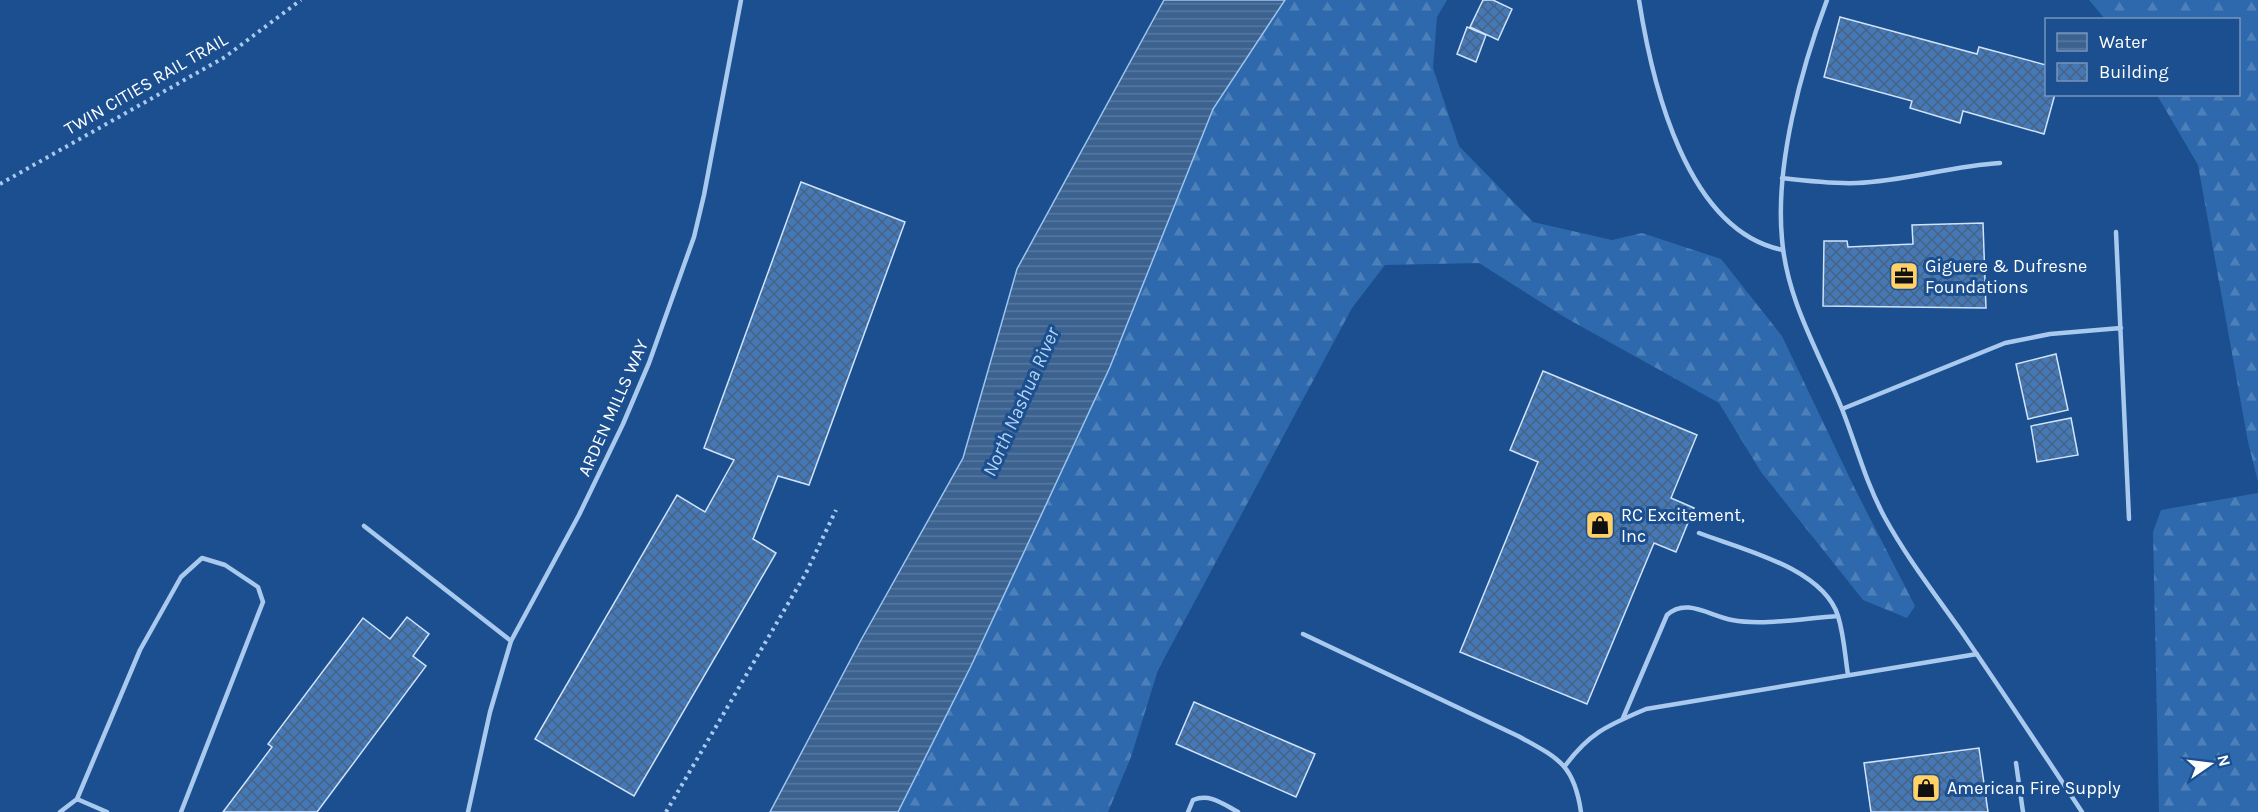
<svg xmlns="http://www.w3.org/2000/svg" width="2258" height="812" font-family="Karla,sans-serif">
<defs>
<pattern id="forest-firs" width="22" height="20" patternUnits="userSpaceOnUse" patternTransform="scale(1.5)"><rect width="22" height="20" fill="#2e69ad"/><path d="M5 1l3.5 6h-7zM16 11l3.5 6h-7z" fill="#4d80b9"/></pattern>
<pattern id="water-rules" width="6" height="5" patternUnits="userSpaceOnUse" patternTransform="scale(1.5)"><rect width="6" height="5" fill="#3c6290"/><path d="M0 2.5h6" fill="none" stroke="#597aa1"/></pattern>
<pattern id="building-cross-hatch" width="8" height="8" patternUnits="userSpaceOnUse" patternTransform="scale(1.5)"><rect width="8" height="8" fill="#4478b7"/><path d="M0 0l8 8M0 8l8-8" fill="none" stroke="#486282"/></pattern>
</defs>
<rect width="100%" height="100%" fill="#1b4f8f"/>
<path fill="url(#forest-firs)" d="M1285,0H1447L1437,17L1433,68L1459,146L1533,222L1612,240L1642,233L1721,259L1782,336L1855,489L1915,606L1907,618L1863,600L1761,472L1719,403L1566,318L1479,263L1385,265L1352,308L1158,670L1131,757L1108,812H898L971,666L1110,367L1213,109Z
M2089,0H2258V482L2248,442L2198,165L2157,95L2238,94V20L2105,19Z
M2258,493V812H2159L2153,532L2161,510Z"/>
<path fill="url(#water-rules)" stroke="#9cc4f0" stroke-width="1.5" d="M1164,0H1285L1213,109L1110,367L971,666L898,812H770L861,640L963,458L1017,269Z"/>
<path fill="url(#building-cross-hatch)" stroke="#cfe3fa" stroke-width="1.5" d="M1483,0H1493L1512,9L1498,40L1470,27Z
M1840,17L1977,54L1979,47L2046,65V94H2055L2044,134L1963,111L1960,123L1910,108L1912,101L1824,77Z
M1467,27L1486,35L1476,62L1457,54Z
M801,182L905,222L809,485L778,476L753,539L776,553L634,796L535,739L677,495L705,512L734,460L704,448Z
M1983,223L1986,308L1823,306L1824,241H1847L1848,247L1913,244L1912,225Z
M2056,354L2068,410L2028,419L2016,364Z
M1543,371L1697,435L1671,498L1694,508L1676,552L1654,543L1587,704L1460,652L1538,462L1510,450Z
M2071,418L2078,455L2037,462L2031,426Z
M407,617L429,634L413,656L426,666L317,812H223L272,747L268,744L363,618L390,639Z
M1194,702L1315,754L1296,797L1176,744Z
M1979,748L1988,812H1871L1864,763Z"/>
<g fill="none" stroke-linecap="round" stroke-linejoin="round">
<path stroke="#a9c9ee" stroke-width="4" stroke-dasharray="3 4.5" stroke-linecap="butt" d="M0,184L225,57L301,0
M666,812L806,573L836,510"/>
<path stroke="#a9c9ee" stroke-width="4.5" d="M1639,0C1652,83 1686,231 1783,250
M1827,0C1801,69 1775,165 1782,239C1787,301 1819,352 1842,409C1857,447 1865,481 1885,518C1907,558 1935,594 1961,631C2002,691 2042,751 2082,812
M1782,178C1807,181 1832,184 1857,183C1905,181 1951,166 2000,163
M2116,232L2129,519
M1842,409L2005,343L2050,334L2121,328
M364,526L511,641
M1699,533C1741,549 1823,568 1838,616C1844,635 1845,656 1848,675
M1303,634L1518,736C1558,758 1574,764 1581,812
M1623,718L1667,615C1686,597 1710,616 1732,620C1763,626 1805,618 1838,616
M2016,763L2023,812
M1565,766C1590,732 1609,725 1646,709L1977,654
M77,799L140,650L181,577L202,558L225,565L258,587L263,602L181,812
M60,812L77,799L107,812
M468,812L490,712L511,641L579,515L623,424L649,363L694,237L704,195L741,0
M1188,812L1193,800C1210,793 1223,804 1238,812"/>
</g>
<defs>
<g id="office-square" transform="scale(1.5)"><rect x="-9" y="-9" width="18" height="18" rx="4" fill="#ffd166" stroke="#1b4f8f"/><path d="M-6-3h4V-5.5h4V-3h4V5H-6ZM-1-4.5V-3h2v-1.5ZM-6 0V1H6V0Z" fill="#111"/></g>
<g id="shop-square" transform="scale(1.5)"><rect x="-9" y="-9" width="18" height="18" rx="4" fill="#ffd166" stroke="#1b4f8f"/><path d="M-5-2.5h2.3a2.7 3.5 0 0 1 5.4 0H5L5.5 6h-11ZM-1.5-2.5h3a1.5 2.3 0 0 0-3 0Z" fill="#111"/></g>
</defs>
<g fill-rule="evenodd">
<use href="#office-square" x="1904" y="276"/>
<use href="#shop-square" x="1600" y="525"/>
<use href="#shop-square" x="1926" y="788"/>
</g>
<g text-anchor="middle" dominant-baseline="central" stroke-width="6" stroke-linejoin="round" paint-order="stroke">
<g font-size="18" fill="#fff" stroke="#1b4f8f">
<text transform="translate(146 84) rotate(-30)">TWIN CITIES RAIL TRAIL</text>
<text transform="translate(613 408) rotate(-66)">ARDEN MILLS WAY</text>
</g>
<g font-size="18" fill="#fff" stroke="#1b4f8f" text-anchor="start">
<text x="1925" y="266">Giguere &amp; Dufresne<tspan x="1925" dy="21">Foundations</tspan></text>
<text x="1621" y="515">RC Excitement,<tspan x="1621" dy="21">Inc</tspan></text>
<text x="1947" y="788">American Fire Supply</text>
</g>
<g font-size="20" font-style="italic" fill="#b5d3f5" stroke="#1b4f8f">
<text transform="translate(1021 402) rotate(-66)">North Nashua River</text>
</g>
</g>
<rect x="2045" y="18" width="195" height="78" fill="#1b4f8f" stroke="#7695bc" stroke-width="1.5"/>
<rect x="2057" y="33" width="30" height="18" fill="url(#water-rules)" stroke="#7695bc" stroke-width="1.5"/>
<text x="2099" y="48" font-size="18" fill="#ffffff">Water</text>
<rect x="2057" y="63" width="30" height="18" fill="url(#building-cross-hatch)" stroke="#7695bc" stroke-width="1.5"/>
<text x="2099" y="78" font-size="18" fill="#ffffff">Building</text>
<g transform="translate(2210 764) rotate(76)" stroke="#1b4f8f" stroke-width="4.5" paint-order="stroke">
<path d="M0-4.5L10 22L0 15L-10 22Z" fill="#ffffff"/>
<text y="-9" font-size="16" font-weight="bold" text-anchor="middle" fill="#ffffff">N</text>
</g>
</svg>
